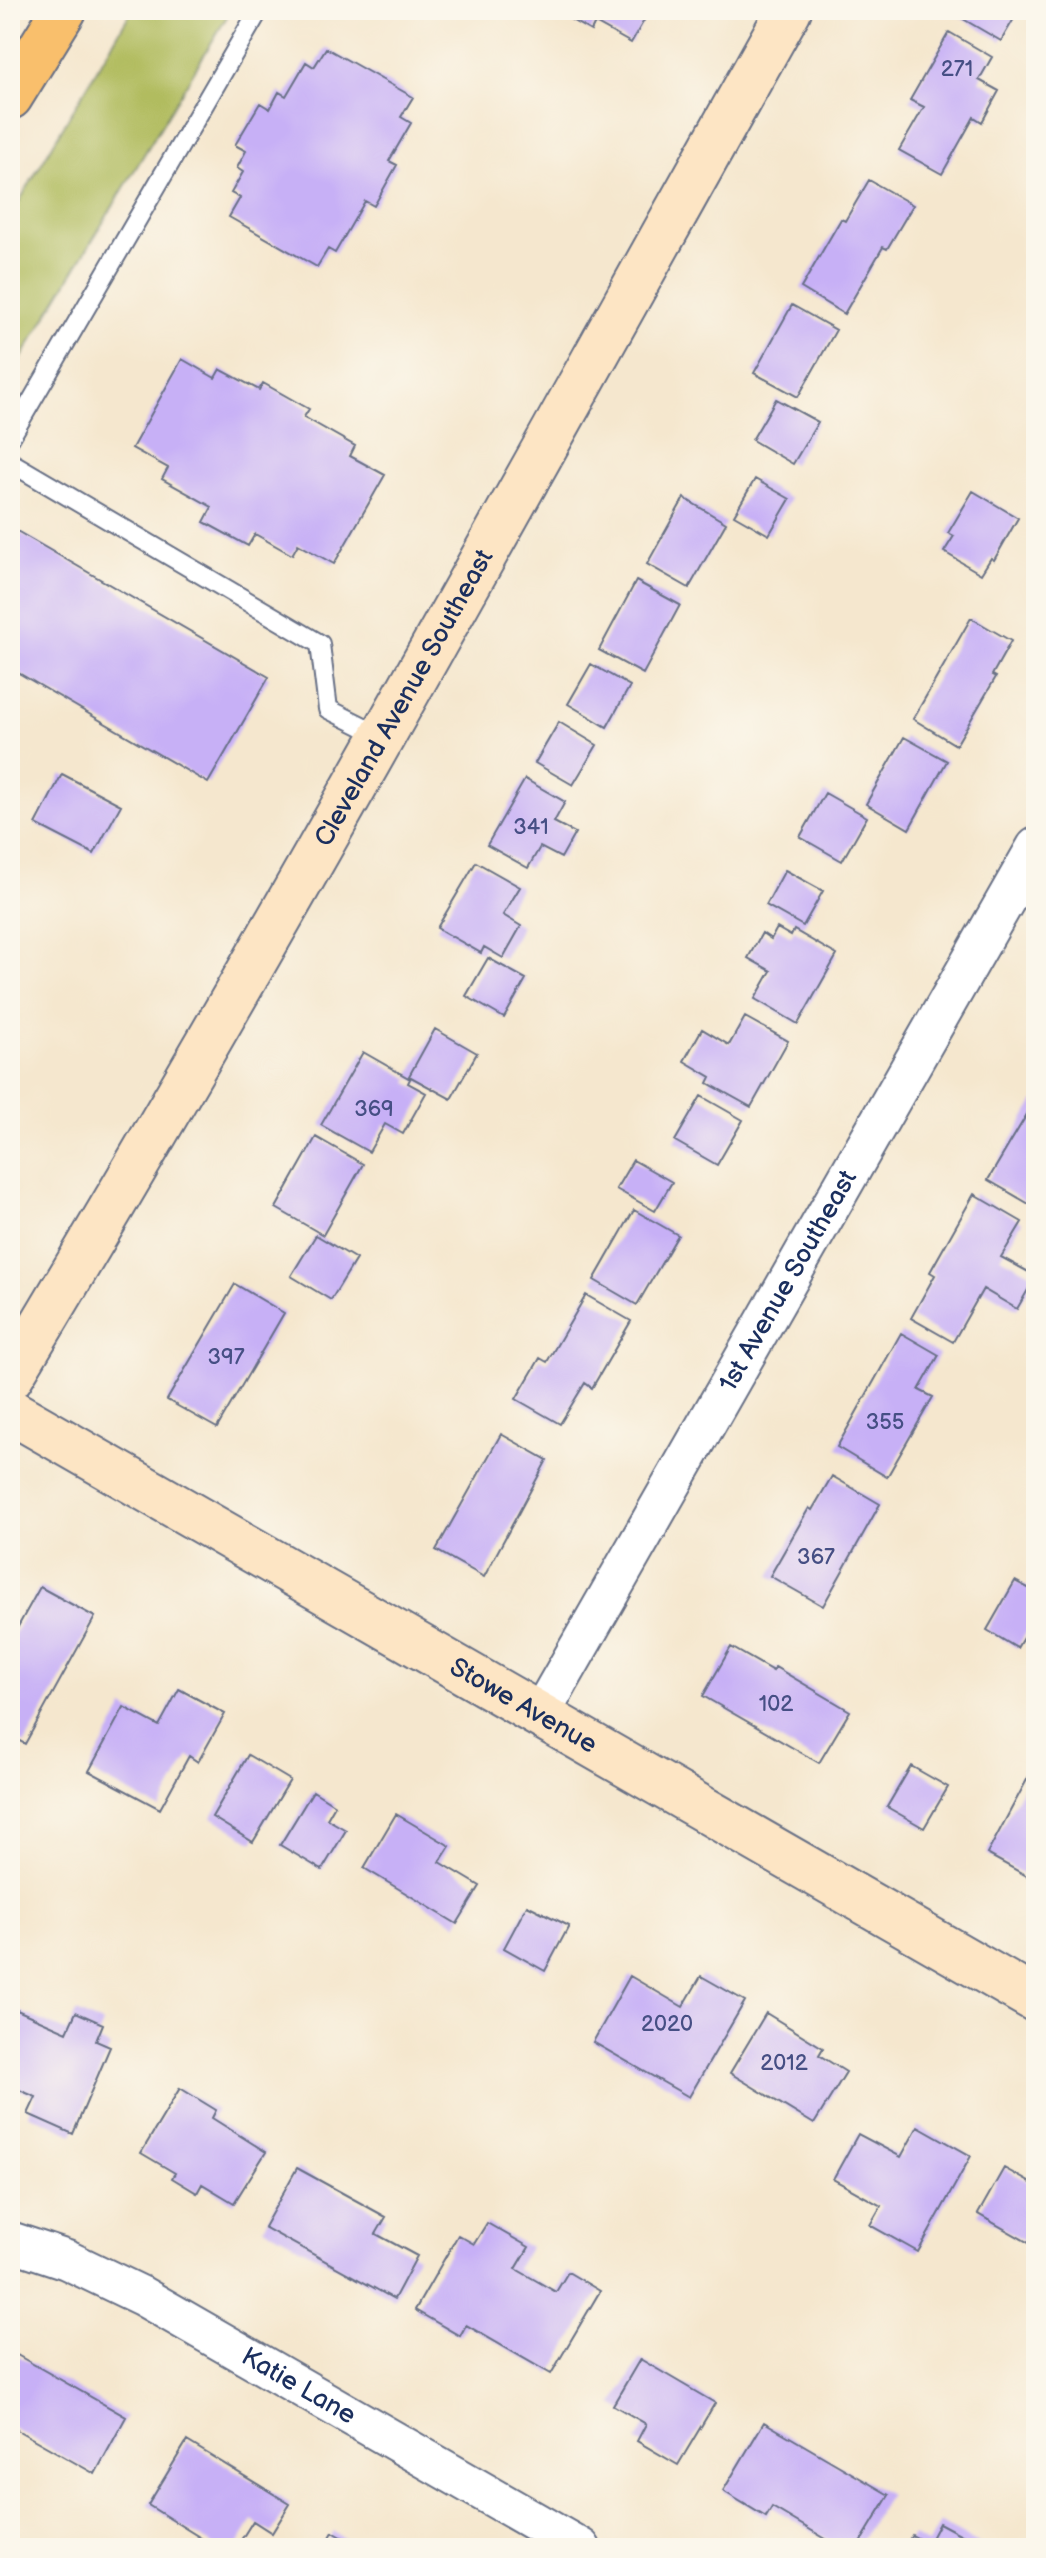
<svg xmlns="http://www.w3.org/2000/svg" width="1046" height="2558" font-family="'Balsamiq Sans',sans-serif">
<rect width="100%" height="100%" fill="#fbf7ec"/>
<filter id="ink" filterUnits="userSpaceOnUse"><feTurbulence type="fractalNoise" baseFrequency=".0125" numOctaves="2"/><feDisplacementMap in="SourceGraphic" scale="16" xChannelSelector="R" yChannelSelector="G"/><feConvolveMatrix kernelMatrix="1 2 1 2 8 2 1 2 1" color-interpolation-filters="sRGB"/></filter>
<filter id="wash" filterUnits="userSpaceOnUse"><feTurbulence type="fractalNoise" baseFrequency=".006" numOctaves="4" result="noise"/><feDisplacementMap in="SourceGraphic" scale="32" xChannelSelector="R" yChannelSelector="G"/><feGaussianBlur stdDeviation="1.8" result="paint"/><feColorMatrix in="noise" values="0 0 0 0 0 0 0 0 0 0 0 0 0 0 0 0 0 1.4 0 .05"/><feComposite in="paint" operator="in"/></filter>
<g filter="url(#wash)">
<rect width="100%" height="100%" fill="#f5e7ce"/>
<path fill="#b1bc5e" stroke="#66765e" stroke-width="2" d="M132,10H231L10,377V217Z"/>
<g id="blocks">
<path fill="#c7b0f6" d="M554,10H650L631,43L595,23L591,31Z
M962,10H1019L1001,41L958,16Z
M949,32L992,57L979,80L999,91L982,122L974,117L942,174L899,150L924,107L910,100Z
M326,48L413,97L401,117L411,123L389,161L397,165L374,206L365,201L335,253L328,249L317,267L229,217L240,198L231,193L243,172L237,168L246,151L235,145L260,103L270,109L279,92L286,96L306,62L314,67Z
M869,180L913,205L887,249L883,247L844,314L801,288L841,219L845,221Z
M792,305L836,330L798,397L754,373Z
M182,359L215,378L220,369L259,390L263,383L309,409L304,417L355,446L350,456L385,475L334,564L298,544L292,555L255,534L248,546L204,522L212,507L162,479L168,468L132,448Z
M776,399L818,422L793,464L752,440Z
M755,479L790,499L769,535L734,515Z
M973,491L1018,518L994,560L991,558L981,574L944,552L954,536L948,533Z
M684,498L726,523L689,588L647,564Z
M10,527L269,677L208,783L10,668Z
M636,581L680,605L643,674L599,650Z
M971,618L1011,641L992,675L996,677L956,745L913,719Z
M591,664L630,686L607,727L568,704Z
M559,722L597,745L573,785L535,763Z
M904,737L947,761L909,829L866,804Z
M62,774L121,805L94,854L36,824Z
M525,779L565,802L554,822L575,833L561,858L540,847L528,868L487,845Z
M825,793L867,817L842,861L800,837Z
M476,862L520,887L503,915L521,926L503,958L484,947L481,953L437,928Z
M785,870L823,891L803,926L766,905Z
M777,928L791,936L794,930L837,955L798,1024L755,999L771,971L748,958L762,933L771,939Z
M488,958L526,979L504,1018L466,996Z
M745,1017L788,1041L751,1107L708,1083L711,1077L684,1061L702,1029L729,1045Z
M435,1029L477,1053L451,1099L409,1076Z
M363,1052L410,1079L408,1083L426,1093L403,1134L385,1124L369,1152L321,1125Z
M701,1096L743,1120L717,1165L675,1141Z
M1036,1099V1208L988,1180Z
M316,1137L363,1164L323,1235L276,1208Z
M633,1160L672,1182L655,1211L616,1189Z
M974,1194L1022,1222L1001,1257L1036,1276L1017,1309L983,1289L953,1342L911,1318L935,1275L930,1272Z
M634,1210L678,1235L637,1305L594,1280Z
M316,1235L356,1259L331,1300L291,1276Z
M235,1284L284,1313L217,1428L167,1400Z
M586,1295L631,1321L592,1388L585,1383L560,1424L516,1399L540,1358L547,1362Z
M901,1333L939,1355L919,1390L933,1397L887,1477L837,1447Z
M501,1434L547,1460L484,1577L436,1550Z
M832,1476L880,1504L823,1606L770,1576L809,1508L812,1510Z
M1015,1581L1036,1592V1636L1027,1631L1017,1648L987,1630Z
M40,1587L95,1617L25,1744L10,1736V1641Z
M731,1647L773,1671L775,1667L850,1711L819,1763L703,1696Z
M179,1689L225,1714L198,1762L189,1756L160,1809L89,1771L124,1707L159,1726Z
M248,1755L290,1780L253,1842L212,1817Z
M911,1766L948,1787L924,1828L887,1807Z
M1030,1774L1036,1777V1881L987,1854Z
M313,1791L335,1805L327,1819L346,1830L322,1870L280,1845Z
M396,1814L450,1846L440,1862L480,1886L457,1924L364,1868Z
M527,1905L569,1926L545,1971L504,1948Z
M630,1976L683,2007L701,1976L745,2001L689,2097L593,2042Z
M10,2007L67,2032L76,2012L103,2024L96,2041L110,2047L73,2134L28,2114L36,2097L10,2086Z
M766,2013L823,2048L819,2055L846,2072L814,2124L730,2073Z
M180,2088L216,2110L212,2118L266,2152L234,2203L202,2184L197,2193L172,2178L175,2173L141,2153Z
M918,2126L971,2156L918,2252L870,2225L881,2206L833,2179L858,2134L901,2157Z
M297,2168L386,2217L376,2234L417,2256L394,2299L264,2227Z
M1004,2168L1036,2186V2247L978,2214Z
M487,2223L529,2247L516,2269L556,2292L568,2272L600,2291L551,2374L466,2325L460,2336L415,2310L458,2235L474,2244Z
M10,2351L126,2417L95,2474L10,2426Z
M640,2359L715,2403L678,2465L637,2441L646,2424L613,2405Z
M764,2422L889,2495L857,2548H841L772,2507L766,2517L723,2491Z
M187,2441L290,2504L272,2533L253,2521L236,2548H217L148,2505Z
M939,2523L986,2548H904L912,2535L928,2544Z
M333,2532L361,2548H324Z"/>
</g>
</g>
<g filter="url(#ink)">
<use href="#blocks" fill-opacity="0" stroke="#676f85" stroke-width="2"/>
<g fill="none" stroke-linecap="round" stroke-linejoin="round">
<g stroke="#676f85" stroke-width="22">
<path id="lane" d="M10,438L259,10
M10,462L320,644L328,709L382,736"/>
</g>
<g stroke="#676f85" stroke-width="42">
<g id="street">
<path id="s1" d="M540,1715L1036,847"/>
<path id="s2" d="M10,2241L67,2260L142,2296L581,2548"/>
</g>
</g>
<g stroke="#676f85" stroke-width="48">
<g id="secondary">
<path id="s3" d="M10,1378C281,929 532,468 789,10"/>
<path id="s4" d="M10,1411L1036,2000"/>
</g>
</g>
<g stroke="#676f85" stroke-width="48">
<path id="highway" d="M10,97L64,10"/>
</g>
<use href="#lane" stroke="#fff" stroke-width="18"/>
<use href="#street" stroke="#fff" stroke-width="38"/>
<use href="#secondary" stroke="#fde5c4" stroke-width="44"/>
<use href="#highway" stroke="#f9bf6c" stroke-width="44"/>
</g>
</g>
<g text-anchor="middle" dominant-baseline="central" stroke-width="7" stroke-linejoin="round" paint-order="stroke">
<g font-size="22" fill="#464f84">
<text x="957" y="69">271</text>
<text x="531" y="827">341</text>
<text x="374" y="1109">369</text>
<text x="226" y="1357">397</text>
<text x="885" y="1422">355</text>
<text x="816" y="1557">367</text>
<text x="776" y="1704">102</text>
<text x="667" y="2024">2020</text>
<text x="784" y="2063">2012</text>
</g>
<g font-size="26" fill="#1b2f5e" stroke="#fbf7ec">
<text stroke="none"><textPath href="#s3" startOffset="786">Cleveland Avenue Southeast</textPath></text>
<text stroke="none"><textPath href="#s1" startOffset="500">1st Avenue Southeast</textPath></text>
<text stroke="none"><textPath href="#s4" startOffset="592">Stowe Avenue</textPath></text>
<text stroke="none"><textPath href="#s2" startOffset="324">Katie Lane</textPath></text>
</g>
</g>
<rect width="1046" height="2558" fill="none" stroke="#fbf7ec" stroke-width="40"/>
</svg>
